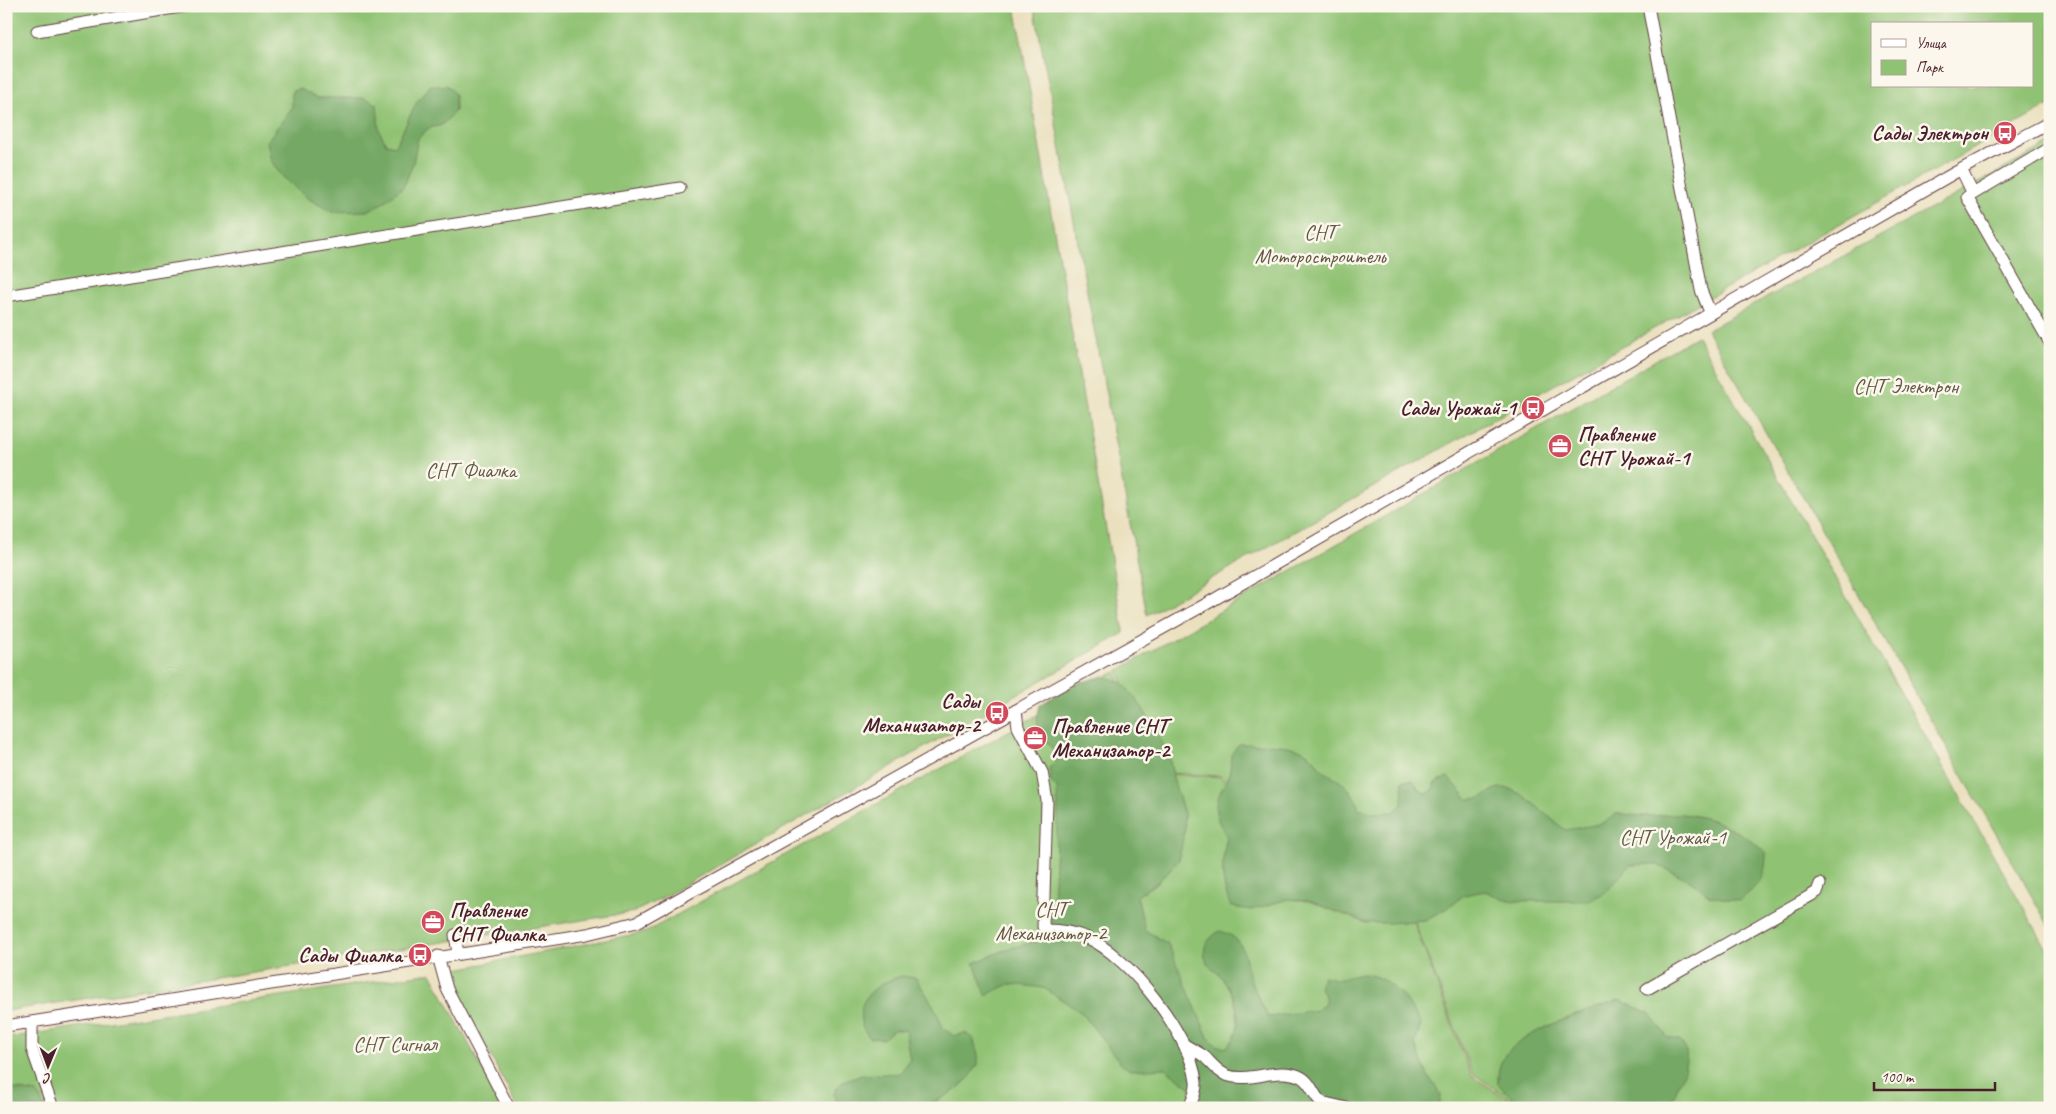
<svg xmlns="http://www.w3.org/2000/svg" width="2056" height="1114" font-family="Caveat,sans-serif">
<rect width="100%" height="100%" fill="#fbf7ec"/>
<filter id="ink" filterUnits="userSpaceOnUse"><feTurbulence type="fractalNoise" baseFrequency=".02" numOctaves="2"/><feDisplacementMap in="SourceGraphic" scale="10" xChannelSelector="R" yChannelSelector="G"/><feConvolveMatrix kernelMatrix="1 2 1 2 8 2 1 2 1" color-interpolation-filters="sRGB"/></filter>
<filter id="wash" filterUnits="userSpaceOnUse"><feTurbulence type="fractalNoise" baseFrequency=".0096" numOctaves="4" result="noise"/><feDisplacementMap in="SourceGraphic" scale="20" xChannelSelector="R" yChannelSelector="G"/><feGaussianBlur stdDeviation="1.12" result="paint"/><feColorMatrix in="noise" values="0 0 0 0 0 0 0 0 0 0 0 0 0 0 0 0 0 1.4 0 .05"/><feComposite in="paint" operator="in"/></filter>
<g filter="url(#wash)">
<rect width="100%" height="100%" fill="#eae0be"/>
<path fill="#90c273" stroke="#6d704f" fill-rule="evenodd" d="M6,6H1015L1124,633L662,898L634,912L6,1011Z
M1034,6H2050V105L1147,615ZM1872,24H2032V86H1872Z
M2050,144V928L1707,330Z
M1697,336L2050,954V1108H1523L1472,1073L1416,926L1409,889L1247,808L1221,776L1169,773L1117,671Z
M1115,672L1167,774L1220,777L1246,809L1408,890L1416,928L1471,1075L1520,1108H518L456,990L452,970L646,932Z
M431,973L503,1108H6V1038Z"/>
<path fill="#74a865" stroke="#5f6448" d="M431,85L448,86L455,95V111L442,125L429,128L418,138L413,163L404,186L384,202L368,211L332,212L307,198L282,176L271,161L267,141L292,108V91L300,89L318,98H365L377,104L379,130L386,144L395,146L417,102Z
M1104,676L1123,683L1142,707L1169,755L1174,782L1184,813L1185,828L1179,860L1158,882L1137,896L1145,930L1168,944L1208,1037L1216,1045L1225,1048C1247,1033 1237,998 1223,979C1219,973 1210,969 1207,962C1200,948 1208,938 1220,931C1249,939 1243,960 1252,984C1257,995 1263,1006 1268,1017L1317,1010L1325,1004V995L1319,987L1323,976C1328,977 1334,979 1338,979C1344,980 1350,975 1357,974C1387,972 1408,1000 1421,1024L1415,1045L1428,1076L1441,1094L1439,1108H1197L1198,1104L1190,1087L1165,1068L1130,1070L1121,1064L1082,1013L1044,988L1010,984L986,995L974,963L1007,949L1051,937L1058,809L1057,788L1051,782L1049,768L1058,760C1047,733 1031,739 1040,705L1075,684Z
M1239,744C1261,745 1293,741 1311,756C1316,760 1318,767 1324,771C1343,784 1352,786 1359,809L1376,813L1394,812L1402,804L1403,781L1413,780L1418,789L1427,794L1434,789V783L1448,777L1468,799C1489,800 1487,790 1500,788C1521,786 1548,819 1566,830C1583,826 1603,827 1616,814C1626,813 1634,816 1643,816C1653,817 1664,814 1675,814C1710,814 1739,830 1766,852C1766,879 1759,884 1739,901L1710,896L1690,880L1655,864L1630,865L1606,892L1589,901H1519L1504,900L1485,891L1464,895L1447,908L1425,920L1390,923H1366L1309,901L1288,899L1251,910L1231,907C1220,879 1221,866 1227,837C1209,807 1215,805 1228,776C1234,762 1225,760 1239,744Z
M902,976L916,978L936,1010L943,1028L954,1036L965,1033L973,1038L978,1055V1064L970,1077L956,1090L924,1108H839L834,1094C843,1069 878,1076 900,1073L910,1060L905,1030H893L883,1039L870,1038C867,1034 863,1029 862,1025C854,998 880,981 902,976Z
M1619,1000L1649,1013L1668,1038L1680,1040C1681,1043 1685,1047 1686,1051C1689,1065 1675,1097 1666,1108H1528L1511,1097L1498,1084C1498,1078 1498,1070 1500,1065C1512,1031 1588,1012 1619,1000Z
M6,1084L14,1089L37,1093L45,1108H6Z"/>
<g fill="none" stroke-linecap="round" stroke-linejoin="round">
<path stroke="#55c3ca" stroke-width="2.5" d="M6,1008L8,1009"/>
</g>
</g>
<g filter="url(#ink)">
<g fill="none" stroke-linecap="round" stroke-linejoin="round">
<g stroke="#623c41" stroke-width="13">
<path id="minor" d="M1648,6L1701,290L1710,312
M37,31L186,6
M1961,169L1973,194L1967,197L2050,343
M1973,194L2050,148
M6,296L680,188
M1016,710L1018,727L1042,772L1047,801L1043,927L1048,930C1060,930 1074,933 1085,937C1128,954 1192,1037 1196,1082C1197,1092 1192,1100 1189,1108
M455,935L458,953
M438,956L447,989L509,1108
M1647,989L1817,892L1820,884
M32,1022V1049L53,1108
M6,1026L587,934L637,922L1208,603L1956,172L2050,122
M1185,1045C1191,1049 1199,1052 1205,1057C1212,1064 1217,1071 1226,1075C1249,1084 1277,1066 1299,1076C1311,1081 1313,1095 1321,1102L1347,1108"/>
</g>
<use href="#minor" stroke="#fff" stroke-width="11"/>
</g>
</g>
<defs>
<g id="bus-disc" transform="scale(1.25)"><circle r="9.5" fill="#d1495b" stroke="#fbf7ec"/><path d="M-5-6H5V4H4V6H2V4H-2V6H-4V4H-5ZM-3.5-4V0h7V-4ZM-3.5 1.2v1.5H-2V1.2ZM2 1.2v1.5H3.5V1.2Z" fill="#fff"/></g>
<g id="office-disc" transform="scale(1.25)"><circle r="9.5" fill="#d1495b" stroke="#fbf7ec"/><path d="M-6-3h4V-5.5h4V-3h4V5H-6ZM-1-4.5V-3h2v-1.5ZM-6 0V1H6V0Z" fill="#fff"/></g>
</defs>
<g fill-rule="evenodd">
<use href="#bus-disc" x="2005" y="133"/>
<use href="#bus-disc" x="1533" y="408"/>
<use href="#office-disc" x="1560" y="446"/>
<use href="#bus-disc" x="997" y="713"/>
<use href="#office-disc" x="1035" y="738"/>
<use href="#office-disc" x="433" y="922"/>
<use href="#bus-disc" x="420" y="955"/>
</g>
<g text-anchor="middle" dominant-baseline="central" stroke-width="5" stroke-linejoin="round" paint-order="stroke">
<g font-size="21" font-weight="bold" fill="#4a1f2b" stroke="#fbf7ec" text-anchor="end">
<text x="1988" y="133">Сады Электрон</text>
<text x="1516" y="408">Сады Урожай-1</text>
<text x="1578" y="434" text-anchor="start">Правление<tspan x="1578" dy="24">СНТ Урожай-1</tspan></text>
<text x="980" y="701">Сады<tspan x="980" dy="24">Механизатор-2</tspan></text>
<text x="1052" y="726" text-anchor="start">Правление СНТ<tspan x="1052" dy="24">Механизатор-2</tspan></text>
<text x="450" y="910" text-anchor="start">Правление<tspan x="450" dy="24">СНТ Фиалка</tspan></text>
<text x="402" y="955">Сады Фиалка</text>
</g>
<g font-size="21" fill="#625844" stroke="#fbf7ec">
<text x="1320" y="232">СНТ<tspan x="1320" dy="24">Моторостроитель</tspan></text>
<text x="1906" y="386">СНТ Электрон</text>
<text x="471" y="470">СНТ Фиалка</text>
<text x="1673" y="837">СНТ Урожай-1</text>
<text x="1051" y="909">СНТ<tspan x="1051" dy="24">Механизатор-2</tspan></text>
<text x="395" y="1044">СНТ Сигнал</text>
</g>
</g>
<rect width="2056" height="1114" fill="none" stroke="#fbf7ec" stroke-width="25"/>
<rect x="1871" y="22" width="162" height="65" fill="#fbf7ec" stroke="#b4a19f"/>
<rect x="1881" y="39" width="25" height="8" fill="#ffffff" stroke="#b4a19f"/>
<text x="1916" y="48" font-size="15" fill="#4a1f2b">Улица</text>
<rect x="1881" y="60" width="25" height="15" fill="#90c273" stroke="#b4a19f"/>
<text x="1916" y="72" font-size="15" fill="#4a1f2b">Парк</text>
<g transform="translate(48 1066) rotate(181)" stroke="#fbf7ec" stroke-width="4" paint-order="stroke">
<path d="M0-4L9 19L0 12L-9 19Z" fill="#4a1f2b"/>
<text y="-8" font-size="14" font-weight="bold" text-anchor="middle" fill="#4a1f2b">С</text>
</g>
<path d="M1874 1082v8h121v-8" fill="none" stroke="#4a1f2b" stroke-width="2.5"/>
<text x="1881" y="1082" font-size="15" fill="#4a1f2b" stroke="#fbf7ec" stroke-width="4" paint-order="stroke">100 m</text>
</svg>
